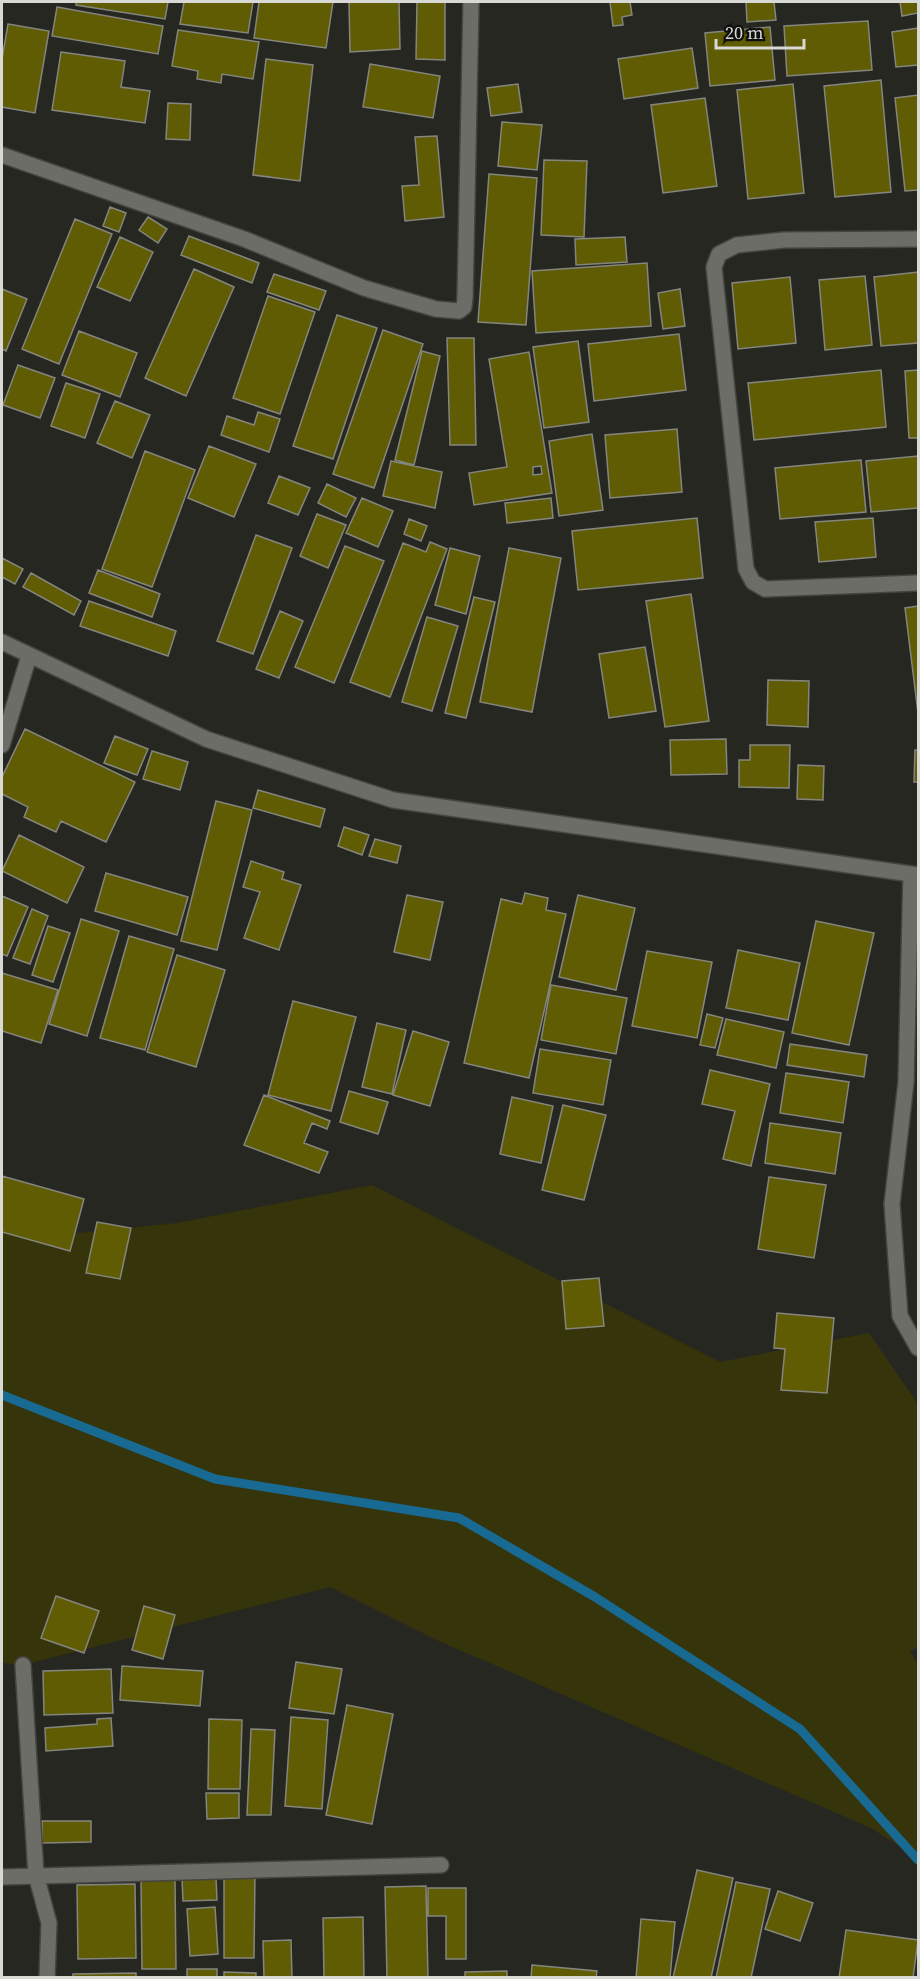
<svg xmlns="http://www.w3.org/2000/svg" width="920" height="1979" font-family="'Source Serif 4',serif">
<rect width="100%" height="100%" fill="#272722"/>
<path fill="#35340a" d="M372,1185L720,1362L869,1333L918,1404V1647L910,1651L918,1665V1858L871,1828L441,1642L330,1587L23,1665L2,1663V1205L49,1236L177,1223Z"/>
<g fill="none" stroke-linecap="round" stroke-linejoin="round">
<path stroke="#186a93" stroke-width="9" d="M2,1395L215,1479L459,1518L595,1597L800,1729L918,1860"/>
</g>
<path fill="#5f5c04" stroke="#85857f" stroke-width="1.5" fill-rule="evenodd" d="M76,2H168L165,19L76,5Z
M184,2H253L248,33L180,24Z
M259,2H333L326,48L254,38Z
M349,2H399L400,49L350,52Z
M417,2H445V60L416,59Z
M610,2H630L632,15L622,17L623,25L613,26Z
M746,2H774L776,20L747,22Z
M900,2H918V13L902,16Z
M57,7L163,26L158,54L52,36Z
M868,21L872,70L787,76L784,26Z
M8,24L49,31L35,113L2,107V59Z
M770,27L775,80L710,86L705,33Z
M918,28V65L896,67L892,32Z
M178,30L259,42L253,79L222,74L221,83L197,79L198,71L172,66Z
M692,48L698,88L624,99L618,59Z
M61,52L125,61L121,87L150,91L145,123L52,110Z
M266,59L313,65L300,181L253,175Z
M370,64L440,76L433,118L363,107Z
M881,80L891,192L835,197L824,86Z
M518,84L522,112L491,116L487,88Z
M793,84L804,193L748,199L737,90Z
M918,95V190L905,191L895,98Z
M705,98L717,186L663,193L651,105Z
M168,103L191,104L190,140L166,139Z
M502,122L542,125L537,170L498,166Z
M437,136L444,217L405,221L402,186L419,185L415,137Z
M544,160L587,161L584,237L541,235Z
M489,174L537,178L526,325L478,322Z
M110,207L126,213L119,232L103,226Z
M148,217L167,229L158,243L139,230Z
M75,219L112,234L59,364L22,349Z
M189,236L259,263L252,283L181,255Z
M120,237L153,252L130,301L97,287Z
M625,237L627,262L576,265L575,239Z
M647,263L651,326L536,333L532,271Z
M194,269L234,287L186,396L145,378Z
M918,272V343L881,346L874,277Z
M274,274L326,291L319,310L267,292Z
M865,276L872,345L825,350L819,280Z
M790,277L796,343L738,349L732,283Z
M2,289L27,299L6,351L2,349Z
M680,289L685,326L663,329L658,293Z
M268,296L315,312L280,414L233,398Z
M337,315L377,328L333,459L293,446Z
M383,330L423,344L374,488L333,474Z
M79,331L137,353L120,397L62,375Z
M679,334L686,390L594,401L588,344Z
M447,338H474L476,445H450Z
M578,341L589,422L544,428L533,347Z
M422,351L440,356L414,465L395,460Z
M529,352L552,493L474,505L469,473L507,467L489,359ZM541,466L542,474L533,475V467Z
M18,365L55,378L40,418L3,405Z
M881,370L886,427L754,440L748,383Z
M918,370V438H909L905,371Z
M66,383L100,394L85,438L51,426Z
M115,401L150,415L132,458L97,443Z
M258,412L280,419L269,452L221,435L227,416L254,425Z
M677,429L682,492L610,498L605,435Z
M592,434L603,510L559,516L549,441Z
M209,446L256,464L234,517L188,498Z
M145,451L195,470L152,587L102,569Z
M918,456V508L871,512L866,461Z
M861,460L866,512L780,519L775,468Z
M391,461L442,472L435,508L383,496Z
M279,476L310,488L298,515L268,503Z
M327,484L356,498L346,517L318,503Z
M362,498L393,511L378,547L346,533Z
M551,498L553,518L507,523L505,503Z
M317,514L346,525L328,568L300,556Z
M697,518L703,578L578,590L572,531Z
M873,518L876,557L819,562L815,522Z
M409,519L427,526L421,541L404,534Z
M256,535L292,548L253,654L217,641Z
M430,542L447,549L390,697L350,682L403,543L426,552Z
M345,546L384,561L334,683L295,667Z
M450,548L480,556L466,614L435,605Z
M509,548L561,558L532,712L480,702Z
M2,558L23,569L15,584L2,577Z
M98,570L160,594L152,617L89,593Z
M31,573L81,601L74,615L23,587Z
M691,594L709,721L665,727L646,601Z
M474,597L495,602L466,718L445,713Z
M89,601L176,631L168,656L80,626Z
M918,606V713L905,608Z
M280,611L303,621L279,678L256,669Z
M427,617L458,626L432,711L402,702Z
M645,647L656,711L609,718L599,654Z
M768,680L809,681L808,727L767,725Z
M25,729L135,782L106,842L61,821L56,832L24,817L28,807L2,794V777Z
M115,736L148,749L137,775L104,763Z
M726,739L727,774L671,775L670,740Z
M750,745H790L789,788L739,787V760H750Z
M915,750H918V782H914Z
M152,751L188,762L180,790L143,779Z
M798,765L824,766L823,800L797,799Z
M258,790L325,809L320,827L253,808Z
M216,801L252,810L217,950L181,941Z
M344,827L369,835L362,855L338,846Z
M19,835L84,867L67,903L2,871Z
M375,839L401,846L397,863L369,856Z
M251,861L284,872L282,879L301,885L279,950L244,938L260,892L243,887Z
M106,873L188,897L177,935L95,911Z
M525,893L548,898L546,910L566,914L529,1078L464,1063L501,899L522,904Z
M407,895L443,902L430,960L394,952Z
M578,895L635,908L616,990L559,977Z
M2,896L28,907L7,956L2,954Z
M32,909L48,916L30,964L13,958Z
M81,919L119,931L87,1036L49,1024Z
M816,921L874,933L849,1045L792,1033Z
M48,926L70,933L53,982L32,975Z
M129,936L174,949L145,1050L100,1038Z
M738,950L800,963L788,1020L726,1008Z
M647,951L712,962L697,1038L632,1026Z
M177,955L225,970L196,1067L147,1052Z
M2,973L58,990L41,1043L2,1031Z
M551,985L627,998L616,1054L541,1040Z
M293,1001L356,1017L331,1111L268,1095Z
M707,1014L723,1018L715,1048L700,1045Z
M726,1019L784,1032L776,1068L717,1055Z
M377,1023L406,1030L392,1094L362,1087Z
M413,1031L449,1042L430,1106L393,1095Z
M790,1044L867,1055L864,1077L787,1065Z
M540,1049L611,1060L603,1105L533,1093Z
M710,1070L770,1084L751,1166L723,1159L735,1111L702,1104Z
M786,1073L849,1082L843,1123L780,1113Z
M349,1091L388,1102L378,1134L340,1122Z
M264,1095L330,1121L327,1129L312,1123L304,1143L328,1152L319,1173L244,1145Z
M512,1097L553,1106L541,1163L500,1154Z
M563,1105L606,1115L584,1200L542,1190Z
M770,1123L841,1133L835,1174L765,1163Z
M2,1176L84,1199L70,1251L2,1232Z
M769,1177L826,1185L814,1258L758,1249Z
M97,1222L131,1228L120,1279L86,1273Z
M599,1278L604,1326L566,1329L562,1281Z
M777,1313L834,1318L827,1393L781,1390L785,1349L774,1348Z
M56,1596L99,1611L84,1653L41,1638Z
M144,1606L175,1615L163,1659L132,1650Z
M296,1662L342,1669L334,1714L289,1708Z
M122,1666L203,1671L200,1706L120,1700Z
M111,1669L113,1713L44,1715L43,1671Z
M347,1705L393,1714L372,1824L326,1815Z
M291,1717L328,1720L322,1809L285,1806Z
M111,1718L113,1746L46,1751L45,1728L97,1724V1719Z
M209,1719L242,1720L240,1789H208Z
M251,1729L275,1730L271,1815H247Z
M206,1793H239V1818L207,1819Z
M42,1821H91V1842L42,1843Z
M697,1870L733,1878L711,1978H673Z
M224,1875H255L254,1958H224Z
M216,1878L217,1900L183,1901L182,1879Z
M175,1879L176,1969H142L141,1880Z
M736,1882L770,1889L751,1978H716Z
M135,1884L136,1958L78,1959L77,1885Z
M426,1886L428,1978H387L385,1887Z
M428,1888H466V1959H446V1916H428Z
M778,1891L813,1903L800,1941L765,1929Z
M215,1907L218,1954L190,1956L187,1909Z
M363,1917L364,1978H324L323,1918Z
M641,1919L675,1922L670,1978H636Z
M846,1930L918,1940L913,1978H839Z
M291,1940L292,1978H264L263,1941Z
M532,1965L597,1971L596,1978H531Z
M187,1969H217V1978H187Z
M507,1971V1978H465V1972Z
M224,1972L256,1973V1978H224Z
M136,1973V1978H73V1974Z"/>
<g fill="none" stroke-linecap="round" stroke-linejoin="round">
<g stroke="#444440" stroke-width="18">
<path id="minor" d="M2,155L244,239L364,288L436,309L459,311L464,307L465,298L471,2
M918,239L784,240L737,245L719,254L714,267L746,569L753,582L765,589L918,583
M2,642L206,739L393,800L918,875
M2,745L29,656
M911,874L906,1082L892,1204L900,1316L918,1348
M23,1665L36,1875L49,1923L47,1978
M2,1877L441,1865"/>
</g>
<use href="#minor" stroke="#6d6d68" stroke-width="15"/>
</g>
<rect width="920" height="1979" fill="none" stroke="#d8d8d5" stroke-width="6"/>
<path d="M716 39v9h88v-9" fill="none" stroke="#d8d8d5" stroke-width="3"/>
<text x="725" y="39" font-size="18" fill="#d8d8d5" stroke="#10100e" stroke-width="4.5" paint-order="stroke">20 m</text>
</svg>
